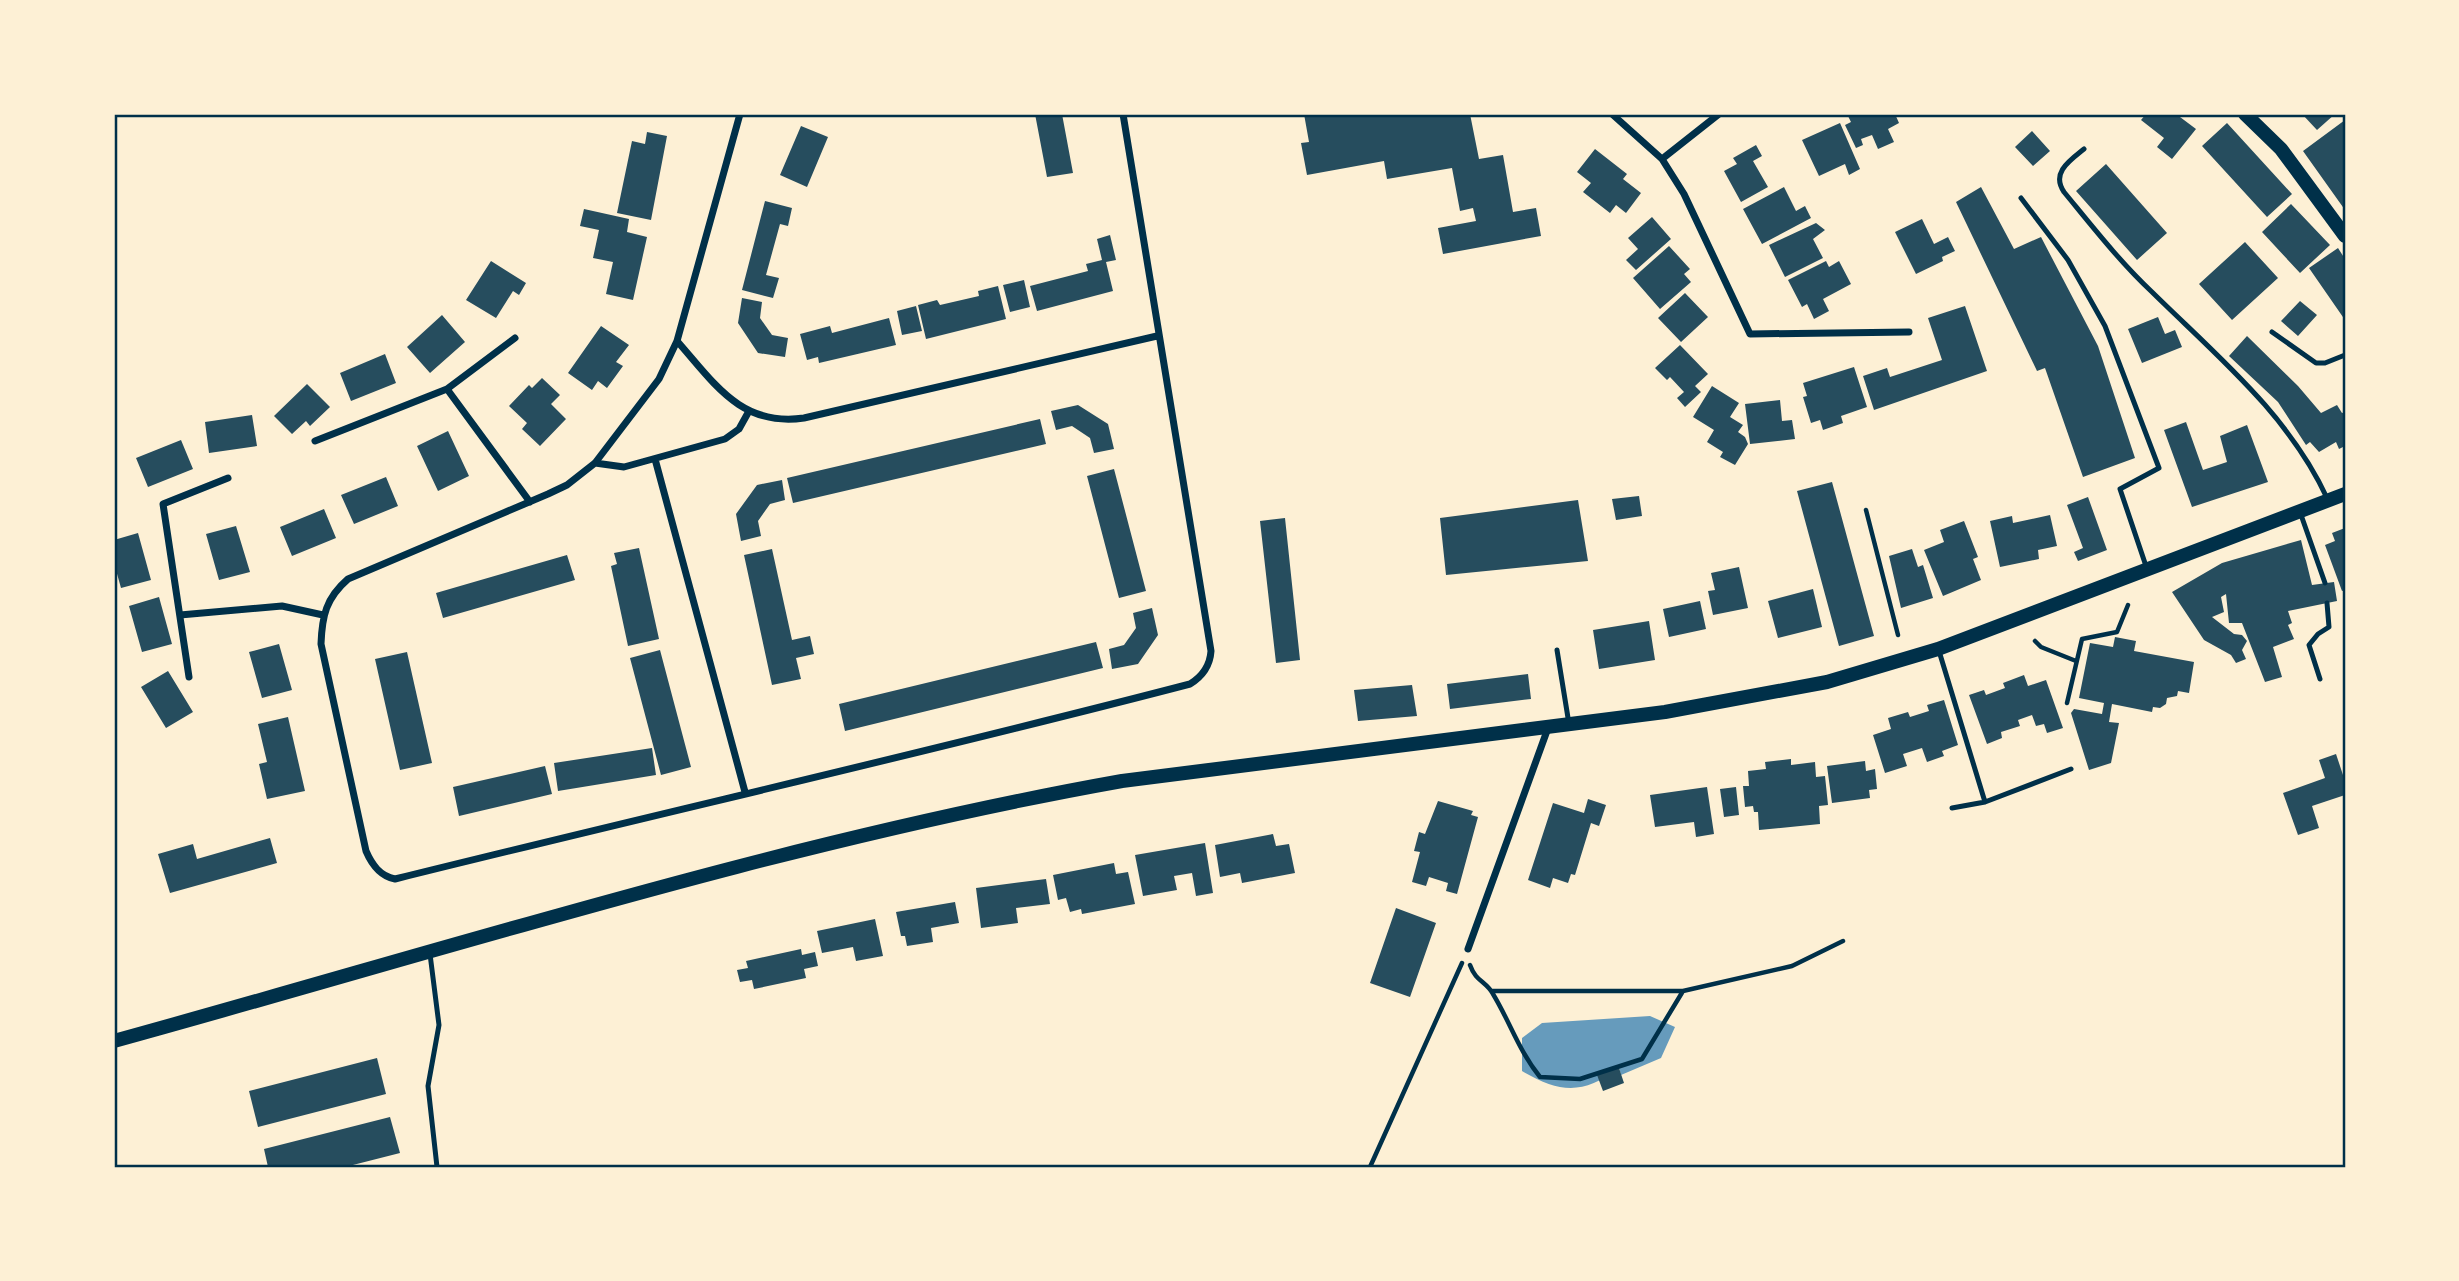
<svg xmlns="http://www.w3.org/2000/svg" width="2459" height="1281" font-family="'Space Grotesk',sans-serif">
<rect width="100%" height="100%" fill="#fdf0d5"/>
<path fill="#669bbc" d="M1650,1016L1675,1027L1661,1058L1621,1075L1619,1068C1583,1095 1560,1093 1522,1071V1038L1542,1023Z"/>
<path fill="#264d5e" d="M1035,114H1062L1073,173L1047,177Z
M1304,114H1470L1479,159L1503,155L1513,212L1536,208L1541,236L1443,254L1438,228L1476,221L1473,208L1460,211L1452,168L1387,179L1384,161L1307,175L1301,143L1309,142Z
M1854,114H1895L1899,123L1888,129L1894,142L1878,149L1872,135L1861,139L1863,145L1856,148L1845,125L1851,122L1848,116Z
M2146,114H2169L2173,117L2176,114L2196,129L2172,159L2157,147L2164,138L2141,120Z
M2302,114H2335L2317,130Z
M2345,120V210L2303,151Z
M1840,123L1860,169L1849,175L1845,164L1819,176L1802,140Z
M2227,123L2292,194L2267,217L2202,146Z
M801,126L828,137L807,187L780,175Z
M2032,131L2050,151L2033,166L2015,147Z
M647,132L667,136L651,220L617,213L632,141L645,144Z
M1756,145L1762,156L1753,161L1768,187L1741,202L1724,171L1737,164L1733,158Z
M1595,149L1627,174L1623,179L1641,193L1626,213L1616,205L1610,213L1583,192L1591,183L1577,172Z
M2106,164L2167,233L2137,260L2076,191Z
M1784,187L1796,211L1805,206L1811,218L1762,244L1743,209Z
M1981,187L2014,249L2041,237L2098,346L2135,458L2083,477L2045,368L2037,371L1956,202Z
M765,201L792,208L788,226L780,224L766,275L779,278L773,298L742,290Z
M2291,204L2330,245L2300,273L2262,232Z
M584,209L629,219L627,232L647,237L633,300L606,294L613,262L593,258L599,230L580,226Z
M1652,217L1671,239L1636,270L1626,260L1638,249L1628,238Z
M1922,219L1934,244L1948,237L1955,251L1942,257L1943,261L1916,274L1895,232Z
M1816,223L1825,230L1813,239L1823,258L1785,277L1769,245Z
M1110,235L1116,260L1106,262L1113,291L1037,311L1030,286L1088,271L1086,264L1102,260L1097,239Z
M2245,242L2278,278L2232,320L2199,284Z
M1669,246L1690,269L1684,274L1691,282L1660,309L1633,278Z
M2338,248L2345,259V320L2309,268Z
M491,261L526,283L519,295L513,291L496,318L466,300Z
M1826,261L1829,267L1839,261L1851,284L1823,299L1829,311L1814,319L1807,304L1802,307L1788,280Z
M1024,280L1030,307L1010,312L1003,285Z
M998,286L1006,319L926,339L918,305L937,300L940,305L979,296L978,291Z
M1685,293L1708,317L1681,342L1658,318Z
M742,298L762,302L760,318L772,335L788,338L785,357L758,353L738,323Z
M2300,301L2317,315L2298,336L2281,321Z
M916,306L922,331L902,335L897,311Z
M1965,306L1987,371L1874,410L1863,376L1887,368L1890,377L1942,360L1928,318Z
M442,315L465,342L430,373L407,347Z
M2158,317L2165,334L2175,330L2182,347L2142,363L2128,329Z
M889,318L896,345L819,363L818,357L807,360L800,334L830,326L832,333Z
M601,326L629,345L616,362L623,366L607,388L598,381L592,390L568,373Z
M2247,336L2298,386L2321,413L2337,405L2342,413L2345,412V446L2339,449L2336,442L2319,452L2310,442L2306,445L2278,402L2229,356Z
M1680,345L1708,374L1695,386L1701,392L1685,407L1677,398L1684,392L1670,377L1667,380L1655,368Z
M385,354L396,383L351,401L340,373Z
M1854,367L1867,407L1841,416L1843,423L1823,430L1820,420L1811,423L1803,397L1807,396L1803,383Z
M542,378L560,395L551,404L566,419L540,446L522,429L527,423L509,406L529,385L532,388Z
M307,384L330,407L310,426L306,421L292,434L274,416Z
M1712,386L1739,403L1730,417L1743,425L1738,432L1745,437L1748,444L1735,465L1720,457L1723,452L1707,442L1714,430L1693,417Z
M1780,400L1782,421L1792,420L1795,439L1750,444L1745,404Z
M1078,405L1108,424L1114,449L1094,453L1090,438L1072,426L1056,430L1051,411Z
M252,415L257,446L209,453L205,422Z
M1040,419L1046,444L793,503L787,478Z
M2186,422L2203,470L2227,462L2220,436L2247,425L2268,482L2192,507L2164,430Z
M448,431L469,476L438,491L417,446Z
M181,440L193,469L148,487L136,458Z
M1114,469L1146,591L1119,598L1087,476Z
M386,477L398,506L354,524L341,495Z
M782,480L785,500L770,504L758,521L761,536L741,541L736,514L757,485Z
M1832,482L1874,636L1839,646L1797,491Z
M1639,496L1642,516L1616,520L1612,499Z
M2088,497L2107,550L2078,561L2074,552L2083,548L2067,505Z
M1578,500L1588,561L1446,575L1440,518Z
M324,509L336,538L292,556L280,527Z
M2050,515L2057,546L2038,550L2039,559L2000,567L1990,521L2012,516L2013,523Z
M1285,518L1300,660L1276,663L1260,521Z
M1964,521L1978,557L1973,559L1981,580L1943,596L1924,550L1944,542L1940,530Z
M236,526L250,572L219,580L206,534Z
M2345,528V590L2342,591L2325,545L2335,541L2332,533Z
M138,533L151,580L121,588L114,563V540Z
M2301,540L2312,585L2334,582L2337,601L2288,611L2292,623L2288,625L2294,639L2273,647L2282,677L2265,682L2242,623H2229L2226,594L2221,597L2224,612L2212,617L2234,634L2242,635L2247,641L2242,650L2246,659L2236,663L2231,655L2204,640L2172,592L2222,563Z
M639,548L659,639L628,646L611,566L617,564L614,553Z
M772,549L792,640L810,636L814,654L796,658L801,679L772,685L744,555Z
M1912,549L1918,567L1923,565L1933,598L1901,608L1889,556Z
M567,555L575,580L443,618L436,593Z
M1739,567L1748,608L1713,615L1708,591L1715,590L1711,573Z
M1813,589L1822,627L1778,638L1768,601Z
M159,597L172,644L142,652L129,606Z
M1700,601L1706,629L1669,637L1663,609Z
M1152,608L1158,635L1138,664L1112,669L1109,649L1124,645L1136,628L1133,613Z
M1649,621L1655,660L1599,669L1593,630Z
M2115,637L2136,641L2134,651L2194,662L2189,693L2178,691L2177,696L2167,698L2166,704L2160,708L2153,707L2152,712L2112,704L2109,722L2119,723L2111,763L2089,770L2071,713L2074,709L2102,714L2104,703L2079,698L2090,643L2113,647Z
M1096,642L1103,668L845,731L839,704Z
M279,644L292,690L262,698L249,652Z
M660,650L691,767L661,775L630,658Z
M407,652L432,763L400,770L375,659Z
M168,671L193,712L166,728L141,687Z
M1528,674L1531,699L1450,709L1447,684Z
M2024,675L2028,686L2046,680L2063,728L2047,733L2044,724L2036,726L2032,715L2018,720L2020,726L2001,732L2002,738L1987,744L1969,695L1984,690L1986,695L2005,688L2003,683Z
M1412,685L1417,716L1358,721L1354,690Z
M1944,700L1958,745L1942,751L1944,756L1927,762L1922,748L1903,754L1907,766L1885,773L1873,735L1891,729L1888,718L1908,712L1910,717L1929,711L1927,705Z
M288,717L305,791L267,799L259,764L267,762L258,724Z
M652,748L656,775L558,791L554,763Z
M2336,754L2345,781V795L2312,806L2319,828L2298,835L2283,793L2325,778L2319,760Z
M1791,759V765L1815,762L1816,777L1825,776L1828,805L1819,806L1820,824L1759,830L1758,812H1754L1753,806L1745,807L1743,786H1749L1748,771L1766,769L1765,762Z
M1865,761L1866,771L1875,769L1877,789L1869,790L1870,798L1832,803L1827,766Z
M545,766L552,794L459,816L453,787Z
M1707,787L1714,834L1696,837L1694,822L1655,827L1650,795Z
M1736,787L1739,815L1724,817L1720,789Z
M1588,799L1606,805L1599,826L1591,823L1575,875L1571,874L1568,883L1553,878L1550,888L1528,880L1553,803L1584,813Z
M1438,801L1473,811L1471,815L1478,817L1457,894L1446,891L1448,883L1429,877L1426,886L1412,882L1420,852L1414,851L1419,832L1425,834Z
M1273,834L1276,846L1289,844L1295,873L1242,883L1240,873L1220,877L1215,845Z
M270,838L277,863L170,893L158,854L193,844L197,859Z
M1205,843L1213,893L1196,896L1192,873L1174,876L1177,890L1143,896L1135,855Z
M1114,863L1116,874L1128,872L1135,904L1082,914L1081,909L1070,912L1066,898L1058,900L1053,875Z
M1046,879L1050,904L1016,908L1018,923L981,928L976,888Z
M955,902L959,923L931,928L933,942L907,946L905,936H901L896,912Z
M1396,908L1436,923L1410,997L1370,983Z
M875,919L883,956L856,961L853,947L822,953L817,931Z
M801,949L802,955L815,952L818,966L804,969L806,978L754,989L752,980L740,982L737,970L748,968L746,961Z
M377,1058L386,1094L258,1127L249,1091Z
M1619,1068L1624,1083L1603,1091L1597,1075Z
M390,1117L400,1153L345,1167H268L264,1149Z"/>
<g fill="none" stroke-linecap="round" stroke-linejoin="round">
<path stroke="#003049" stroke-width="4.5" d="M1866,510L1898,635
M2035,641L2041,647L2076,661
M2067,703L2082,639L2117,632L2128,605
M1470,965C1476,982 1486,981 1493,994C1510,1022 1519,1051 1540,1077L1580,1079L1642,1059L1683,991
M1492,991H1683L1792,966L1843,941
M1370,1167L1462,963"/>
<path stroke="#003049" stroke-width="5" d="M2084,149C2069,161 2051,173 2064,192C2092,226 2120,262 2152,292C2216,355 2289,415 2327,498
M2021,198L2068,260L2105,326L2159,468L2120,489L2147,569
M2272,332L2316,363H2325L2345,355
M2300,512L2325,583
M1557,650L1569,724
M1939,651L1985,802
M2320,679L2309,645L2318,634L2329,627L2327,603
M1952,808L1985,802L2071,769
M430,954L439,1025L428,1086L437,1167"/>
<path stroke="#003049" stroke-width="7" d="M740,114L677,341L659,379L595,463L567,485L548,494L348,579C326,598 322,616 321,644L366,851C372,865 380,876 395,879C660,813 926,753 1190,684C1203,676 1210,666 1211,651L1123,114
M1612,114L1662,159L1684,194L1750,334L1909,332
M1662,159L1719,114
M677,341C715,384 741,427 804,418L1157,336
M447,389L530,502
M315,441L447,389L515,338
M655,459L745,792
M595,463L624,467L725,439L739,429L749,411
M180,615L282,606L323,615
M189,677L163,504L228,478
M1468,949L1548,728"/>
<path stroke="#003049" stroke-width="14" d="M2245,114L2281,149L2345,236
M114,1041C448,949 780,842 1122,781L1665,712L1827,682L1938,649L2345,494"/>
</g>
<rect width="2459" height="1281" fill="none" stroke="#fdf0d5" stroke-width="231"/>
<rect x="116" y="116" width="2228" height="1050" fill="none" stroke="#003049" stroke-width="2.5"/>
</svg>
